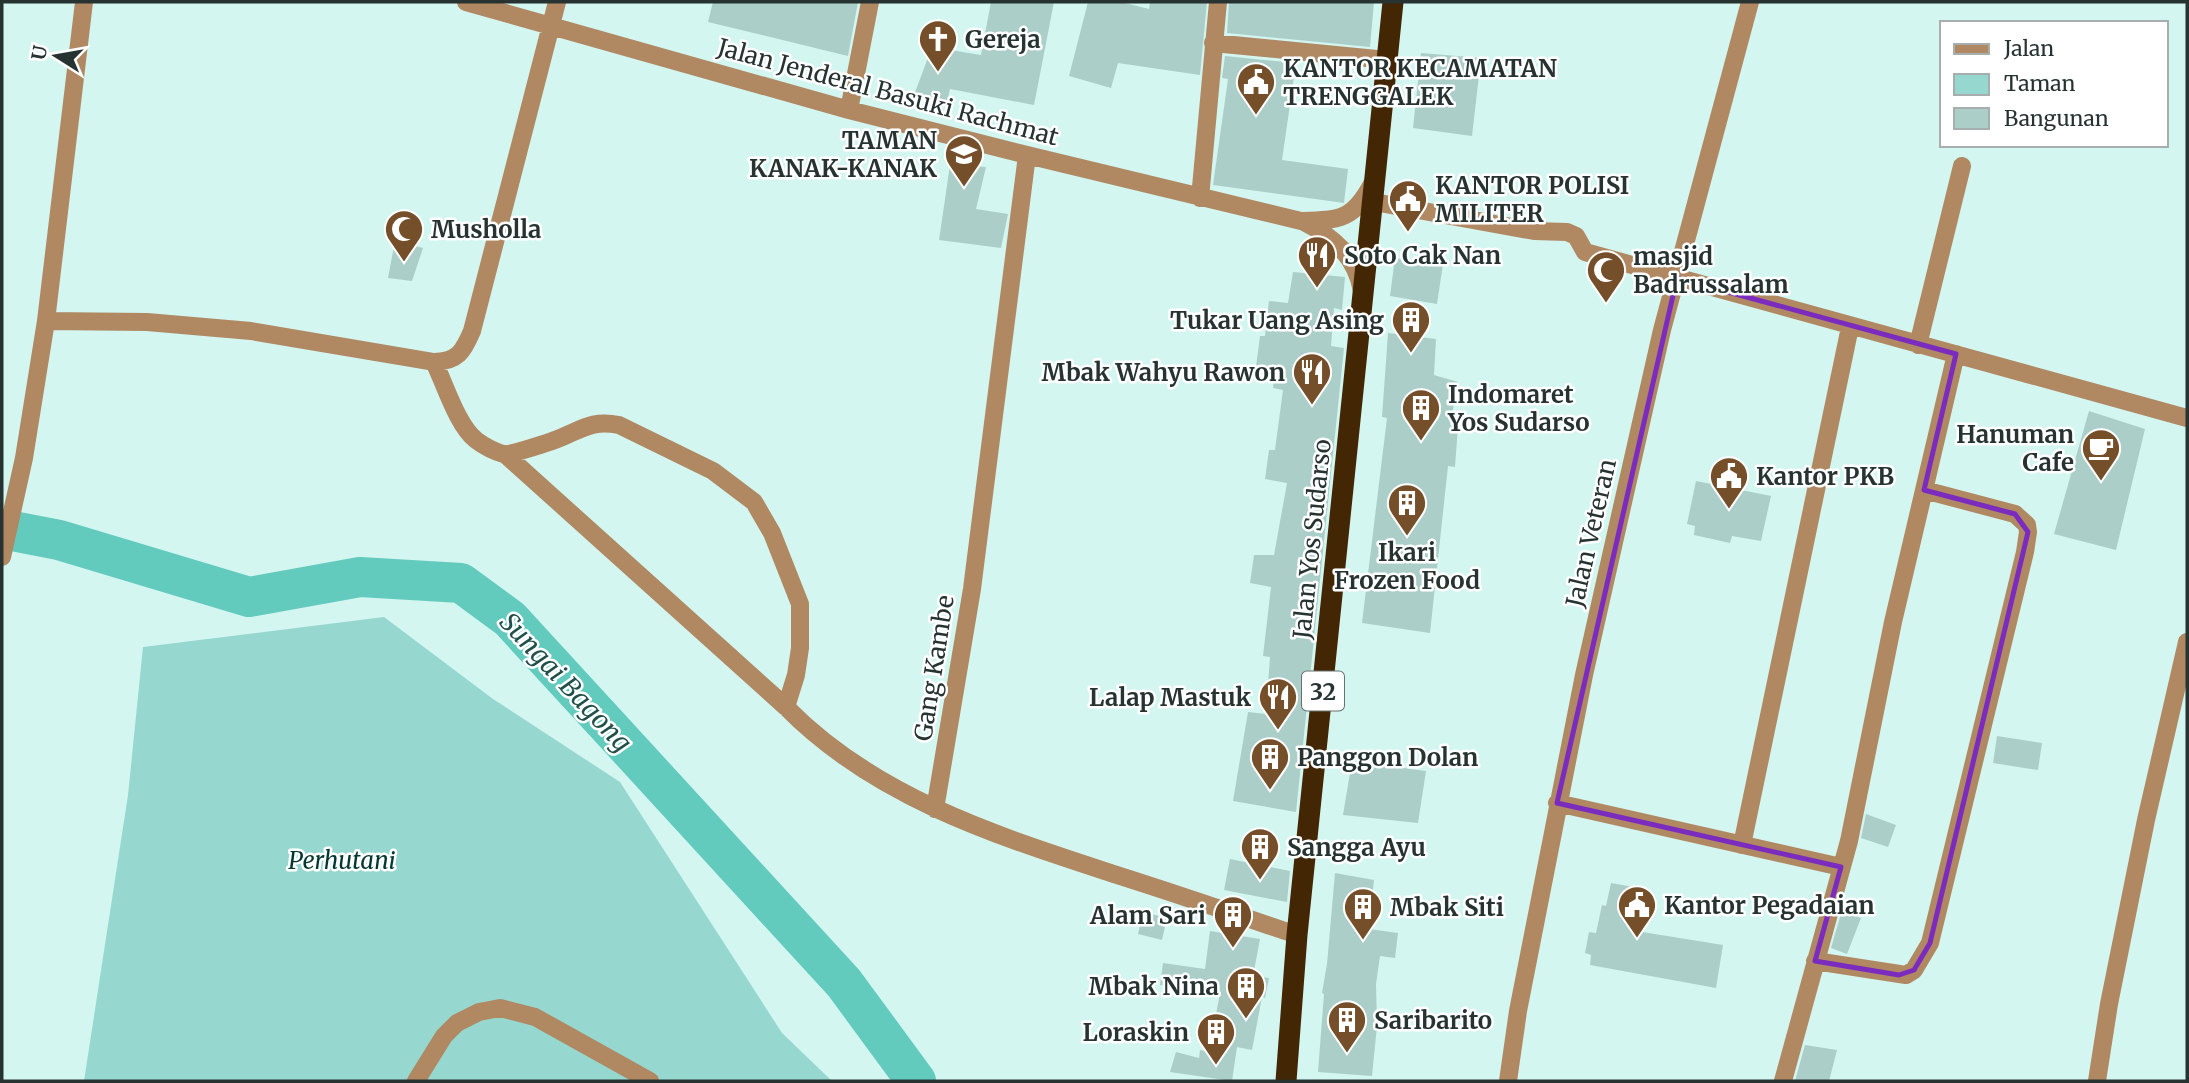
<svg xmlns="http://www.w3.org/2000/svg" width="2189" height="1083" font-family="Merriweather,serif">
<rect width="100%" height="100%" fill="#d3f6f1"/>
<path fill="#96d8cf" d="M384,617L493,699L620,782L782,1033L832,1081H84L128,795L143,647Z"/>
<g fill="none" stroke-linecap="round" stroke-linejoin="round">
<path stroke="#62cbbe" stroke-width="40" d="M2,529L59,540L249,597L360,577L461,583L510,619L844,983L916,1081"/>
</g>
<path fill="#abcec9" d="M713,2H858L848,56L708,22Z
M991,2H1054L1034,105L950,89L947,102L914,95L932,47L981,55Z
M1088,2H1121L1149,9L1150,2H1207L1200,75L1118,63L1111,88L1069,76Z
M1229,2H1374L1370,47L1227,33Z
M1421,53L1481,58L1472,136L1413,128Z
M1225,56L1296,63L1282,160L1348,169L1344,203L1213,185L1228,79L1222,78Z
M950,165L986,167L976,209L1008,214L1001,248L939,240Z
M395,241L423,248L412,281L388,278Z
M1395,258L1443,264L1437,304L1390,296Z
M1293,272L1345,277L1342,310L1334,308L1331,346L1344,348L1296,812L1233,801L1248,712L1266,714L1270,657L1263,656L1271,587L1250,583L1254,555H1274L1287,483L1265,479L1269,450H1275L1283,390L1273,388L1275,370L1256,367L1260,336H1265L1269,301L1288,303Z
M1388,333L1436,339L1434,375L1458,382L1450,425L1458,426L1455,467L1448,466L1430,633L1362,623L1387,418L1382,417Z
M2089,411L2145,429L2116,550L2054,534Z
M1696,481L1771,496L1761,541L1732,536L1730,543L1694,535L1695,526L1687,524Z
M1997,736L2042,743L2038,770L1993,763Z
M1352,761L1426,771L1418,823L1343,815Z
M1866,814L1896,825L1888,847L1861,838Z
M1230,859L1290,871L1287,902L1224,890Z
M1335,873L1374,880L1369,929L1398,933L1395,958L1380,956L1376,984L1377,1026L1372,1076L1318,1072L1324,994L1322,993L1327,964Z
M1611,883L1645,889L1636,931L1723,945L1716,988L1590,965L1591,955L1585,953L1589,932L1596,933L1602,905L1606,906Z
M1842,910L1861,918L1847,954L1831,948Z
M1143,912L1167,918L1162,940L1138,934Z
M1210,931L1260,939L1253,976L1269,978L1265,998L1262,997L1252,1050L1237,1047L1232,1081L1170,1072L1176,1052L1199,1058L1200,1050L1209,1052L1220,993L1160,985L1163,963L1205,969Z
M1805,1045L1837,1050L1829,1081H1795Z"/>
<g fill="none" stroke-linecap="round" stroke-linejoin="round">
<path stroke="#b08862" stroke-width="18" d="M466,2L849,110L1027,155L1301,221C1340,220 1353,220 1372,184
M1213,43L1387,60
M849,110L870,2
M1200,198L1218,2
M1374,202L1534,231L1567,232L1576,236L1585,252C1786,309 1987,363 2187,418
M1304,222C1334,237 1356,257 1362,291
M46,321L147,322L251,331L434,362C458,361 463,352 472,331L557,2
M1918,345L1962,166
M434,362C445,384 457,425 476,440C485,447 496,452 506,455
M2,557L24,458L46,321L84,2
M786,707L796,675L800,648V604L772,533L754,502L713,471L619,425C593,420 584,428 560,438C543,445 524,450 506,455L786,707C876,799 1001,837 1120,876C1180,895 1238,915 1297,935
M1557,803L1841,867
M935,809L972,589L1027,155
M1742,845L1850,327
M1815,961L1906,975L1914,970L1930,943L2025,552L2028,532L2027,525L2015,514L1924,490
M416,1081L444,1036L457,1023L479,1012L500,1008L535,1017L650,1081
M1508,1081L1518,1011L1584,675L1662,330L1750,2
M1783,1081L1849,841L1893,622L1956,354
M2097,1081L2109,1004L2146,820L2187,642"/>
<path stroke="#432603" stroke-width="21" d="M1286,1081L1297,935L1393,2"/>
</g>
<path fill="none" stroke="#7b2cbf" stroke-width="5" stroke-linejoin="round" d="M1677,278L1956,354L1924,490L2015,514L2028,532L1930,943L1914,970L1899,975L1815,961L1841,867L1557,803Z"/>
<defs>
<g id="church-pin" transform="scale(2.0125)"><path d="M0 17L-7.5 6A9.5 9.5 0 1 1 7.5 6Z" fill="#744f2a" stroke="#fff"/><path d="M-1.2-6h2.4v3.5h3.3v2.4h-3.3V6h-2.4V-.1h-3.3v-2.4h3.3Z" fill="#fff"/></g>
<g id="civic-pin" transform="scale(2.0125)"><path d="M0 17L-7.5 6A9.5 9.5 0 1 1 7.5 6Z" fill="#744f2a" stroke="#fff"/><path d="M-.6-6.5H3V-4.5H.6V-3L4-1V1h2V6H-6V1h2V-1L-.6-3ZM-1.2 2.5V6h2.4V2.5Z" fill="#fff"/></g>
<g id="school-pin" transform="scale(2.0125)"><path d="M0 17L-7.5 6A9.5 9.5 0 1 1 7.5 6Z" fill="#744f2a" stroke="#fff"/><path d="M0-5L7-2L0 1L-7-2ZM-4 1L0 2.5L4 1V4Q0 6-4 4Z" fill="#fff"/></g>
<g id="mosque-pin" transform="scale(2.0125)"><path d="M0 17L-7.5 6A9.5 9.5 0 1 1 7.5 6Z" fill="#744f2a" stroke="#fff"/><path d="M3.5-4.9A6 6 0 1 0 3.5 4.9A5 5 0 1 1 3.5-4.9Z" fill="#fff"/></g>
<g id="restaurant-pin" transform="scale(2.0125)"><path d="M0 17L-7.5 6A9.5 9.5 0 1 1 7.5 6Z" fill="#744f2a" stroke="#fff"/><path d="M-5-6h1v4h1v-4h1v4h1v-4h1v5L-1.5 .5V6h-2V.5L-5-1ZM5-6V6H3V1.5H1.5Q1.5-4 5-6Z" fill="#fff"/></g>
<g id="building-pin" transform="scale(2.0125)"><path d="M0 17L-7.5 6A9.5 9.5 0 1 1 7.5 6Z" fill="#744f2a" stroke="#fff"/><path d="M-4-6H4V6H1V3H-1V6H-4ZM-2.5-4.3h1.7v1.8h-1.7ZM.8-4.3h1.7v1.8H.8ZM-2.5-1h1.7V.8h-1.7ZM.8-1h1.7V.8H.8Z" fill="#fff"/></g>
<g id="cafe-pin" transform="scale(2.0125)"><path d="M0 17L-7.5 6A9.5 9.5 0 1 1 7.5 6Z" fill="#744f2a" stroke="#fff"/><path d="M-5.5-4.5H6V0H3Q3 3.5 0 3.5H-2.5Q-5.5 3.5-5.5 0ZM3-3.2v2h1.7v-2ZM-6 4.5H4V6H-6Z" fill="#fff"/></g>
</defs>
<g fill-rule="evenodd">
<use href="#church-pin" x="938" y="39"/>
<use href="#civic-pin" x="1256" y="82"/>
<use href="#school-pin" x="964" y="154"/>
<use href="#civic-pin" x="1408" y="199"/>
<use href="#mosque-pin" x="404" y="229"/>
<use href="#restaurant-pin" x="1317" y="255"/>
<use href="#mosque-pin" x="1606" y="270"/>
<use href="#building-pin" x="1411" y="320"/>
<use href="#restaurant-pin" x="1312" y="372"/>
<use href="#building-pin" x="1421" y="408"/>
<use href="#cafe-pin" x="2101" y="448"/>
<use href="#civic-pin" x="1729" y="476"/>
<use href="#building-pin" x="1407" y="503"/>
<use href="#restaurant-pin" x="1278" y="697"/>
<use href="#building-pin" x="1270" y="757"/>
<use href="#building-pin" x="1260" y="847"/>
<use href="#civic-pin" x="1637" y="905"/>
<use href="#building-pin" x="1363" y="907"/>
<use href="#building-pin" x="1233" y="915"/>
<use href="#building-pin" x="1246" y="986"/>
<use href="#building-pin" x="1347" y="1020"/>
<use href="#building-pin" x="1216" y="1032"/>
</g>
<g text-anchor="middle" dominant-baseline="central" stroke-width="5" stroke-linejoin="round" paint-order="stroke">
<rect fill="#fff" stroke="#67706f" stroke-width="2" x="1302" y="671.5" width="42" height="39" rx="5"/>
<g font-size="23" font-weight="bold" fill="#263331">
<text x="1323" y="691">32</text>
</g>
<g font-size="24" font-weight="bold" fill="#263331" stroke="#fff" text-anchor="start">
<text x="965" y="39">Gereja</text>
<text x="1283" y="68">KANTOR KECAMATAN<tspan x="1283" dy="28">TRENGGALEK</tspan></text>
<text x="937" y="140" text-anchor="end">TAMAN<tspan x="937" dy="28">KANAK-KANAK</tspan></text>
<text x="1435" y="185">KANTOR POLISI<tspan x="1435" dy="28">MILITER</tspan></text>
<text x="431" y="229">Musholla</text>
<text x="1344" y="255">Soto Cak Nan</text>
<text x="1633" y="256">masjid<tspan x="1633" dy="28">Badrussalam</tspan></text>
<text x="1384" y="320" text-anchor="end">Tukar Uang Asing</text>
<text x="1285" y="372" text-anchor="end">Mbak Wahyu Rawon</text>
<text x="1448" y="394">Indomaret<tspan x="1448" dy="28">Yos Sudarso</tspan></text>
<text x="2074" y="434" text-anchor="end">Hanuman<tspan x="2074" dy="28">Cafe</tspan></text>
<text x="1756" y="476">Kantor PKB</text>
<text x="1407" y="552" text-anchor="middle">Ikari<tspan x="1407" dy="28">Frozen Food</tspan></text>
<text x="1251" y="697" text-anchor="end">Lalap Mastuk</text>
<text x="1297" y="757">Panggon Dolan</text>
<text x="1287" y="847">Sangga Ayu</text>
<text x="1664" y="905">Kantor Pegadaian</text>
<text x="1390" y="907">Mbak Siti</text>
<text x="1206" y="915" text-anchor="end">Alam Sari</text>
<text x="1219" y="986" text-anchor="end">Mbak Nina</text>
<text x="1374" y="1020">Saribarito</text>
<text x="1189" y="1032" text-anchor="end">Loraskin</text>
</g>
<g font-size="24" fill="#263331" stroke="#fff">
<text transform="translate(888 92) rotate(15)">Jalan Jenderal Basuki Rachmat</text>
<text transform="translate(1591 533) rotate(-77)">Jalan Veteran</text>
<text transform="translate(1312 539) rotate(-84)">Jalan Yos Sudarso</text>
<text transform="translate(934 668) rotate(-81)">Gang Kambe</text>
</g>
<g font-size="24" font-style="italic" fill="#033732" stroke="#fff">
<text x="342" y="860">Perhutani</text>
</g>
<g font-size="26" font-style="italic" fill="#21504a" stroke="#fff">
<text transform="translate(566 682) rotate(47)">Sungai Bagong</text>
</g>
</g>
<rect width="2189" height="1083" fill="none" stroke="#263331" stroke-width="7"/>
<rect x="1940" y="21" width="228" height="126" fill="#ffffff" stroke="#a8adad" stroke-width="2"/>
<rect x="1954" y="44" width="35" height="10" fill="#b08862" stroke="#a8adad" stroke-width="2"/>
<text x="2004" y="56" font-size="21" fill="#263331">Jalan</text>
<rect x="1954" y="74" width="35" height="21" fill="#96d8cf" stroke="#a8adad" stroke-width="2"/>
<text x="2004" y="91" font-size="21" fill="#263331">Taman</text>
<rect x="1954" y="108" width="35" height="21" fill="#abcec9" stroke="#a8adad" stroke-width="2"/>
<text x="2004" y="126" font-size="21" fill="#263331">Bangunan</text>
<g transform="translate(56 56) rotate(281)" stroke="#ffffff" stroke-width="5" paint-order="stroke">
<path d="M0-5L12 26L0 18L-12 26Z" fill="#263331"/>
<text y="-10" font-size="19" font-weight="bold" text-anchor="middle" fill="#263331">U</text>
</g>
</svg>
